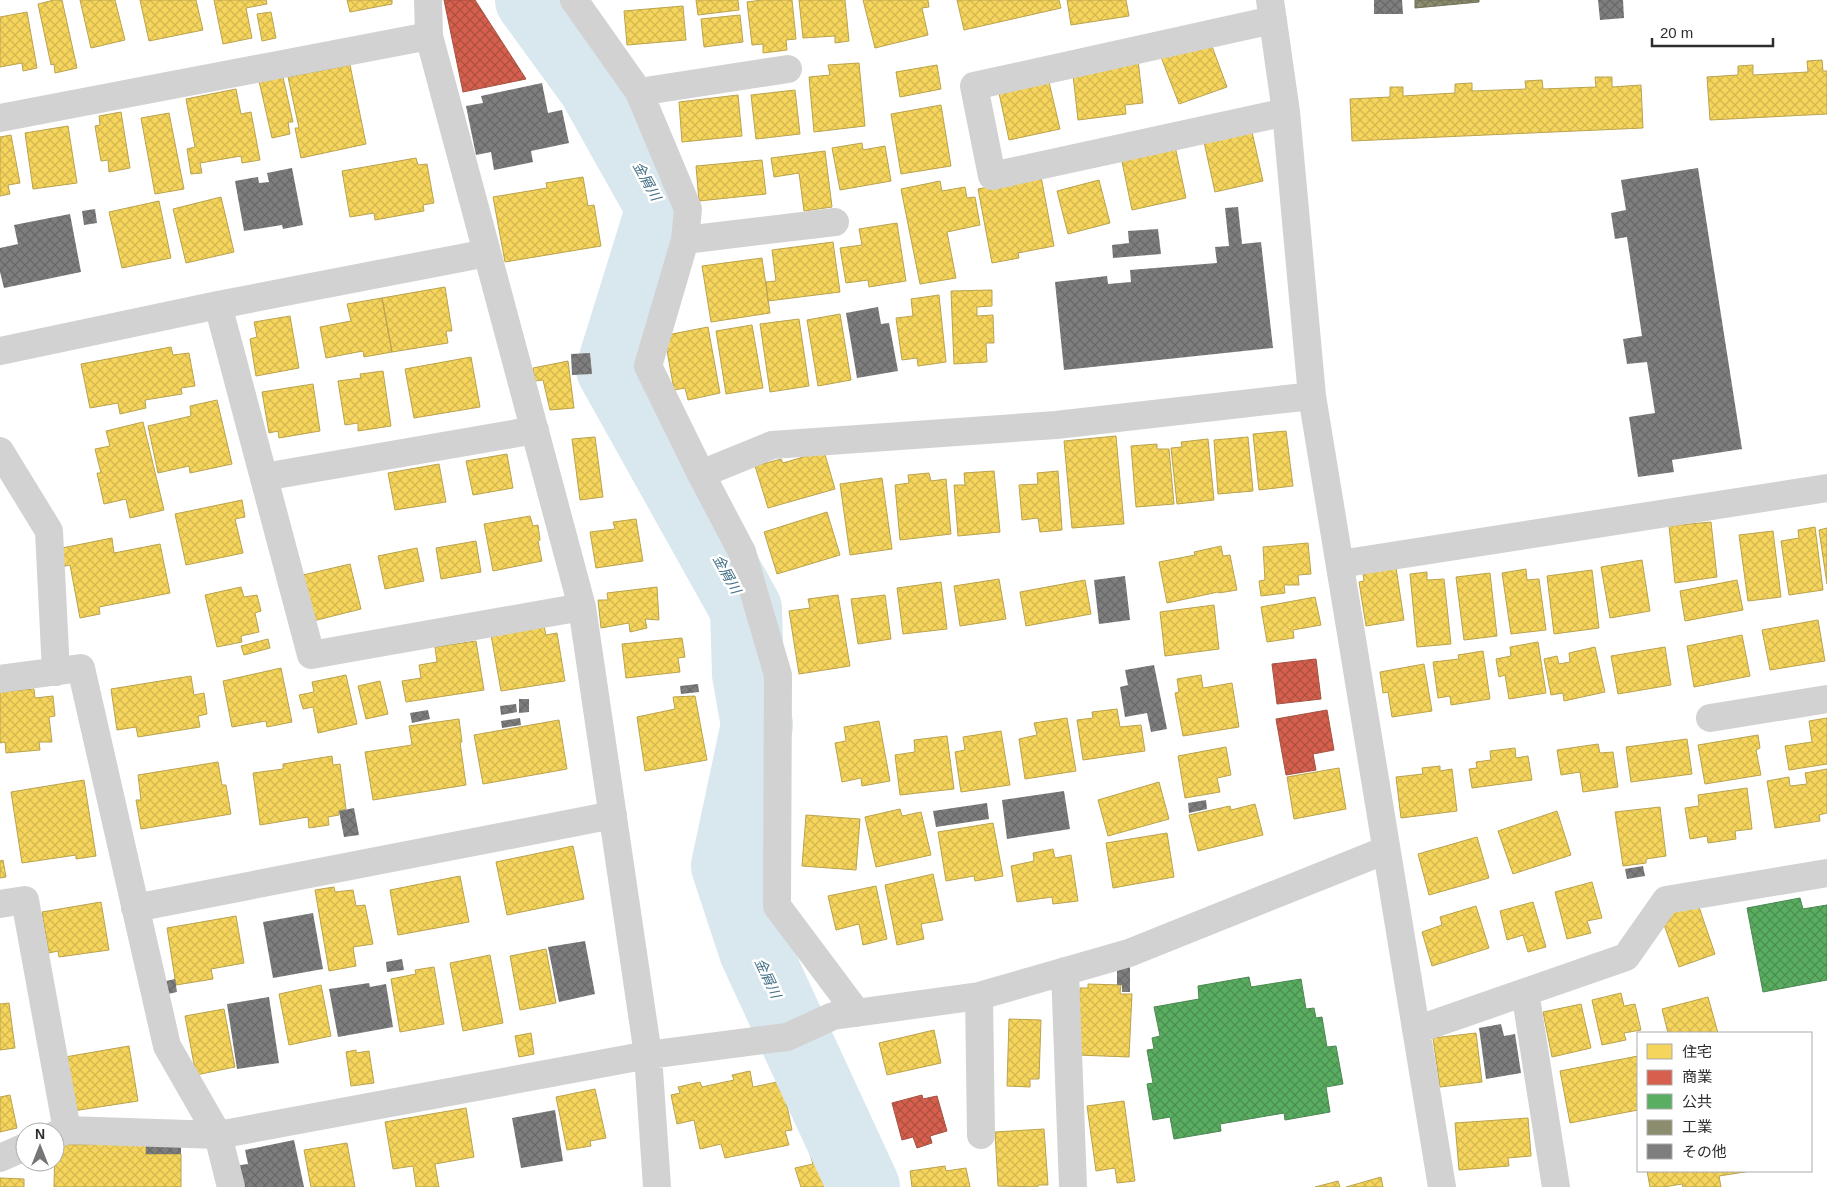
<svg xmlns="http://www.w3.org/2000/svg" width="1827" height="1187" font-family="Arial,'Noto Sans JP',sans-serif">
<defs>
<pattern id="homes-cross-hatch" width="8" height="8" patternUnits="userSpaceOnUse" patternTransform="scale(1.25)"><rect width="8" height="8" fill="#f6d55c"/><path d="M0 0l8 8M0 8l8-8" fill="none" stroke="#d3b750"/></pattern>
<pattern id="shops-cross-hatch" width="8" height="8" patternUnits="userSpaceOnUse" patternTransform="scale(1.25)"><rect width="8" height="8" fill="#d6604d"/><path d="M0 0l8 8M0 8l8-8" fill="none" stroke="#ae5040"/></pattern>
<pattern id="public-cross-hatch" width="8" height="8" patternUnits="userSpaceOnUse" patternTransform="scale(1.25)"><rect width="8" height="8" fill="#5aae61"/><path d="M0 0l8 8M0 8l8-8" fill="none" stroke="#4b8e50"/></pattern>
<pattern id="industry-cross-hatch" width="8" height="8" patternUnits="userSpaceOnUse" patternTransform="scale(1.25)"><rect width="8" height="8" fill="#8c8c6e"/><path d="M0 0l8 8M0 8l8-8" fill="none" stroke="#73735b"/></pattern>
<pattern id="building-cross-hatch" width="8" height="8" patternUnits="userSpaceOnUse" patternTransform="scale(1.25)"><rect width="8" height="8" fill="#7e7e7e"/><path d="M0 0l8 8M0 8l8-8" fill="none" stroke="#686868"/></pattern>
</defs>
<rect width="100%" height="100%" fill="#fff"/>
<path fill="url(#homes-cross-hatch)" stroke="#baa34e" d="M54,0H62L77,68L55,73L54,64L51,65L38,4Z
M80,0H115L125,40L91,48Z
M140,0H196L203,30L149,41Z
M214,0H266L267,4L246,8L252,38L223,44Z
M347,0H392V4L350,12Z
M696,0H738L739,10L698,15Z
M762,0H792L796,39L786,40L787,50L763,53V44L752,45L747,2Z
M799,0H845L849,41L835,43V36L803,38Z
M863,0H928L929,7L922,8L928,35L875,48Z
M957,0H1059L1061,8L964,30Z
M1067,0H1126L1129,16L1071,25Z
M683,6L686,40L627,45L624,11Z
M27,12L37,68L23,71L22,63L0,67V17Z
M271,12L276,38L262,41L257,14Z
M740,15L743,42L704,47L701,19Z
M1209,38L1227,87L1179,104L1161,57Z
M1138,60L1143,103L1125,105L1126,114L1078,120L1073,75Z
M1822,60L1823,71H1827V114L1710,120L1707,77L1738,75V66L1753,65V75L1808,72L1807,61Z
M859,63L865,126L814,132L809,77L830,75L828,65Z
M350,65L366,144L301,158L295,128H299L288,77Z
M937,65L941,89L900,97L896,72Z
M283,77L293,122H288L290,134L272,138L259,81Z
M1595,77H1612V87L1641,85L1643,128L1352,141L1350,99L1390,97V87H1403V96L1455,93V84L1472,83V91L1526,89L1525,81L1542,80L1543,89L1596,87Z
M1049,82L1060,129L1009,140L999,93Z
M236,89L241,114L251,112L260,160L242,163L241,156L200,163L202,173L191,174L187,149L195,147L186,99Z
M795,90L800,134L756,139L751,95Z
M738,95L742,136L682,142L679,102Z
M941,105L951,166L901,174L891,114Z
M121,112L130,168L109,172L108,160L101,161L95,126L100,125L99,116Z
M169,113L184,189L155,194L141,118Z
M68,126L77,183L33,189L25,133Z
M1252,132L1263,181L1215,192L1204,142Z
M11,135L20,183L8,185L10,194L0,196V137Z
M862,143L863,150L885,146L891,181L840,190L832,148Z
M1175,146L1186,198L1132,210L1121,157Z
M825,151L832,207L804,211L799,173L774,177L771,158Z
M416,158L418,165L427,164L434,203L423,205L424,211L375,220L374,213L350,217L342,171Z
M762,160L766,194L699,201L696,166Z
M1040,171L1054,246L1018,253L1019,258L992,263L978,189L1010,183Z
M583,177L588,206L594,205L601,246L505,262L493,197L547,188L546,183Z
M1099,180L1110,223L1068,234L1057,191Z
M940,181L942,191L965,187L967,198L975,197L980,225L947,232L956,278L920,284L901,189Z
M221,197L234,252L186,263L173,209Z
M159,201L171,258L122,268L109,212Z
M897,223L906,281L869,287L868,280L846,283L840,248L862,245L859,229Z
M833,242L840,292L768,301L766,282L776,281L772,250Z
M762,258L770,313L711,322L702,266Z
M445,287L452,331H446L448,343L392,352L382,298Z
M992,290V306L977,307V316L993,315L994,343H986L987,362L954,364L951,291Z
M939,295L946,362L918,366L917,358L902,360L896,318L913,316L911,299Z
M382,298L392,352L364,357L363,351L326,358L320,327L351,321L347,304Z
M840,314L851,380L818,386L807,320Z
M290,316L299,368L256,376L250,339L257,337L254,322Z
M799,319L809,386L770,392L760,324Z
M752,325L763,388L726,394L716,331Z
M708,327L720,393L688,400L685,388L674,390L666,345L667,335Z
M171,347L173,355L189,353L195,386L181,388L182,394L145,400L146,408L120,414L118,403L90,408L81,364Z
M471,357L480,407L414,418L405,369Z
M568,361L574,408L550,410L543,380L535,381L533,368Z
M383,371L391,426L358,431V423L345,425L338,381L361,378L360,374Z
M313,384L320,431L279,438L278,431L269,433L262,392Z
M217,400L232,464L190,473L189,466L158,473L148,426L191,416L190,406Z
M143,422L164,510L130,518L126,499L104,504L97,473H101L95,449L110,446L106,431Z
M1286,431L1293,486L1259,490L1253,434Z
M1116,436L1124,524L1072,528L1064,441Z
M595,437L603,497L580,500L572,439Z
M1248,437L1253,491L1218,494L1214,440Z
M1208,439L1214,500L1177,504L1171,448L1182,447L1181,442Z
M1157,444V449H1169L1174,504L1136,507L1131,446Z
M824,451L835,489L768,508L755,466L781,459L783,463Z
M507,454L513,488L473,495L466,461Z
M439,464L446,502L395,510L388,473Z
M994,471L1000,532L958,536L954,485H965L964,473Z
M1058,471L1062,530L1040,532L1038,518L1022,520L1019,485L1038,484L1037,473Z
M929,473L931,481L946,479L951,534L900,540L895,485L909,483L908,475Z
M882,478L892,549L850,555L840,484Z
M242,500L245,517L235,519L243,553L186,565L175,514Z
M827,512L840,555L777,574L764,532Z
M530,516L533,526L538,525L540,540L538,541L542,561L493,571L484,524Z
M636,519L643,561L596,568L590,532L615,529L613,522Z
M1711,522L1717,577L1675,583L1669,526Z
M1815,527L1823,590L1789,595L1781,541L1799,538L1798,530Z
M1827,528V584L1819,530Z
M1773,531L1781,597L1748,601L1739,535Z
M112,538L114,553L160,544L170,593L99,607L100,614L80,618L70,565L61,567L57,549Z
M476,541L481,572L441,579L436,548Z
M1308,543L1311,574L1298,575L1299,585H1284L1285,593L1261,596L1259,581L1265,580L1263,547Z
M1221,546L1223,556L1230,555L1237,590L1219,593L1218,592L1167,603L1159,562L1195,555L1194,552Z
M417,548L424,581L385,589L378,556Z
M1642,560L1650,611L1610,618L1601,567Z
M1395,561L1404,620L1366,626L1359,582L1364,581L1362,566Z
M350,564L361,609L313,621L303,575Z
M1526,569L1527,580L1539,579L1546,630L1511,634L1502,573Z
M1592,570L1599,628L1554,634L1547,576Z
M1427,572V580L1444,579L1451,644L1417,647L1410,574Z
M1490,573L1497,636L1464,640L1456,577Z
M999,579L1006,619L960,626L954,586Z
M1085,580L1091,614L1026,626L1020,592Z
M1737,580L1743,610L1685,621L1680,591Z
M941,582L947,629L903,634L897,588Z
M241,587L244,597L257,595L261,611L255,613L259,632L241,636L242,642L217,647L205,595Z
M657,587L659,620L645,619L647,628L630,632L629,623L601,628L598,600H608L607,593Z
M838,595L850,666L799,674L789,611L810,608L808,599Z
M885,595L891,639L858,644L851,599Z
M1315,597L1321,625L1293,630L1294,638L1267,642L1261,607Z
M1214,605L1219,649L1165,656L1160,612Z
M1818,620L1825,661L1770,670L1762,630Z
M544,626L546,635L557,633L565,681L501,691L491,635Z
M1742,635L1750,676L1694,687L1687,646Z
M682,638L685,657L678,658L680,672L626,678L622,644Z
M268,639L270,648L244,655L241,646Z
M476,641L484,690L406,702L402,681L421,678L419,665L437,662L435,647Z
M1538,642L1546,693L1509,699L1505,675L1499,677L1496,659L1511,656L1510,647Z
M1595,647L1605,692L1564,701L1563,693L1551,695L1544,659L1557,656L1559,664L1570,662L1569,653Z
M1665,647L1671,685L1618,694L1611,656Z
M1483,651L1490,699L1451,705L1450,696L1438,698L1433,662L1459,659L1458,655Z
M1424,664L1432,711L1392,717L1388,692L1383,693L1380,672Z
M281,668L292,722L267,727L266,721L232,727L223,681Z
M346,675L357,724L318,733L313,707L303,709L299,695L314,692L312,682Z
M1201,675L1203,688L1232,683L1239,727L1183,736L1175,693L1179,692L1177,679Z
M191,676L194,695L204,693L207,714L198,716L200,727L138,737L136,727L117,730L111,689Z
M380,681L388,714L366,719L358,686Z
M34,689L35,698L53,696L55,716L49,717L52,742H39L40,750L6,753L5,742L0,743V692Z
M695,696L707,760L645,771L637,717L675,709L673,697Z
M1117,709L1120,727L1141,725L1145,751L1083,760L1077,720L1093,718L1092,712Z
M1067,718L1076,771L1025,779L1019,739L1037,735L1034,723Z
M1827,718V764L1789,770L1785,746L1812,742L1809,721Z
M459,719L462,742H460L466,785L373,800L365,752L412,745L409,726Z
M559,720L567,769L483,784L474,735Z
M879,721L890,781L862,786L861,778L842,782L835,743L846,741L844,727Z
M1001,731L1010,785L961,792L955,752L965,750L963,737Z
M1758,735L1760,748L1756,750L1761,775L1705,784L1698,745Z
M947,736L954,789L900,795L895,755L915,752L914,740Z
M1687,739L1692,774L1631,782L1626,747Z
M1598,744L1600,753L1613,752L1618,787L1583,792L1580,772L1561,775L1557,750Z
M1226,747L1231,775L1217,778L1220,792L1185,798L1178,756Z
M1515,748L1516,758L1528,756L1532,780L1472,788L1469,769L1477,768L1476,762L1491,760L1490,751Z
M332,756L333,765L340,764L346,809L339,811V815L328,817L329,825L309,828L308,817L260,825L253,773L283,769V764Z
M218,762L222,785H226L231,814L141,829L136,800H141L138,775Z
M1440,766V771L1452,769L1457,811L1401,818L1396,777L1423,774L1422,768Z
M1339,768L1346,809L1294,819L1287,777Z
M1827,769V813L1819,815L1820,821L1775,828L1767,781L1789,777L1790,786L1807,784L1805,773Z
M84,780L96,856L76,859V855L22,863L11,792Z
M1159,782L1169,819L1108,836L1098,800Z
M1747,788L1752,829L1735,831L1736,839L1708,843L1707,836L1690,839L1685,808L1699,806L1698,795Z
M1255,804L1263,835L1198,851L1189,815L1230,806L1231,810Z
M1660,807L1666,856L1646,859V863L1623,866L1615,812Z
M900,809L902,816L921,812L931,855L876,867L865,817Z
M1557,811L1571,855L1513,874L1498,831Z
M806,815L860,819L856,870L802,866Z
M993,823L1003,876L975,881L974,876L946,881L938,832Z
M1167,833L1174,877L1113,888L1106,843Z
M1477,837L1489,878L1429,895L1418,854Z
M573,846L584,899L507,915L496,862Z
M1053,849L1055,858L1071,855L1078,901L1053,904L1052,897L1017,902L1011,866L1034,861L1033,853Z
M3,860L6,877L0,878V861Z
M933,874L943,920L921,924L924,939L897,945L885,885Z
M460,876L469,922L398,935L390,890Z
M1592,882L1602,918L1587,921L1591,933L1567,939L1555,892Z
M876,886L887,939L863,945L859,924L836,930L828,896Z
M334,887L335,892L353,890L356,906L365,905L373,944L353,947L356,966L329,971L315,890Z
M101,902L109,950L59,957L58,951L49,953L42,912Z
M1533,902L1546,947L1528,952L1523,935L1507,940L1500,911Z
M1698,904L1715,954L1679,967L1661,916Z
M1476,906L1489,948L1432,966L1422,932L1442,925L1440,917Z
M236,916L244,963L211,969L213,979L176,985L167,928Z
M546,949L556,1003L520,1010L510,956Z
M490,955L503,1023L463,1031L450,963Z
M434,967L444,1024L400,1032L391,979L416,974L415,970Z
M1088,984L1121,985L1120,994H1132L1129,1057L1077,1055L1080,988H1088Z
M321,985L331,1036L289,1045L279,994Z
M1621,993L1624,1006L1635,1004L1641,1030L1624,1033L1626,1040L1602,1045L1592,1000Z
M1708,997L1718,1033H1668L1662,1009Z
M9,1003L15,1048L0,1050V1004Z
M1581,1004L1591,1048L1552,1057L1543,1012Z
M224,1009L235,1067L196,1075L185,1016Z
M1009,1019L1041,1020L1039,1079H1030V1087L1007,1086Z
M934,1030L941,1063L887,1075L879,1043Z
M531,1033L534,1054L519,1057L515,1036Z
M1476,1033L1482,1082L1440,1087L1433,1038Z
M129,1046L138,1101L73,1111L65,1057Z
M356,1050V1053L369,1051L374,1083L351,1086L346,1052Z
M1638,1056V1110L1570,1123L1560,1071Z
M750,1071L753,1087L782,1081L792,1130L785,1131L789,1145L725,1158L721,1144L700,1149L694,1120L677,1124L671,1095L680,1093L678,1087L700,1082L702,1087L734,1080L732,1075Z
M803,1087L831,1187H801L795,1168L813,1164L791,1089Z
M595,1089L606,1138L590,1141L591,1146L567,1150L556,1097Z
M10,1095L17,1128L0,1132V1097Z
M1124,1101L1135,1181L1117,1183L1115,1168L1096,1171L1087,1106Z
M466,1108L474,1157L435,1164L439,1187H416L413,1166L393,1169L385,1122Z
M1528,1118L1531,1156L1508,1158L1509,1166L1459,1170L1455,1123Z
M1044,1129L1048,1185H1038V1187L998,1186L995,1132Z
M347,1143L355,1187H311L304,1150Z
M146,1144V1154H181V1187H54L55,1145Z
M945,1166L946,1171L966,1168L970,1187H912L910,1171Z
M1647,1171H1751L1719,1176L1721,1187H1683L1682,1184L1664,1187H1650Z
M1381,1177L1383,1187H1346Z
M0,1178L24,1179V1187H0Z
M1338,1181L1340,1187H1315Z"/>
<path fill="url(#shops-cross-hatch)" stroke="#a35143" d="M444,0H475L526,79L463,92Z
M1316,659L1321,699L1277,704L1272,664Z
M1327,710L1334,750L1313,754L1316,770L1286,775L1276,719Z
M922,1095L923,1099L937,1096L947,1131L930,1136L932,1143L917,1148L913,1137L902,1140L892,1103Z"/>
<path fill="url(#public-cross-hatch)" stroke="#4c8751" d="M1800,898L1803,909L1827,905V980L1763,992L1747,908Z
M1249,977L1251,987L1301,979L1306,1009L1314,1008L1316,1018L1322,1017L1327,1047L1336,1046L1343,1084L1326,1087L1330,1112L1285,1120L1284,1113L1220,1124L1221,1131L1174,1139L1170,1117L1153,1120L1147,1084L1153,1083L1147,1050L1154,1049L1152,1038L1160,1036L1154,1007L1199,999L1198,986Z"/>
<path fill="url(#industry-cross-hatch)" stroke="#70705a" d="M1415,0H1479V2L1415,8Z"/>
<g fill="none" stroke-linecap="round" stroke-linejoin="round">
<path stroke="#d9e7ee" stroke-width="72" d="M531,0L593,85L662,208L612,369L746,609L748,674L757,725L727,866L755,951L864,1187"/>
</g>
<path fill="url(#building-cross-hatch)" d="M1374,0H1402L1403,14H1374Z
M1598,0H1623L1624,18L1600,20Z
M542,83L548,113L562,110L569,143L531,151L533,162L494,170L491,152L476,155L466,106L483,103L481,96Z
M292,168L303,225L283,229L282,225L244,231L235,181L258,177L259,183L269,182L267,173Z
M1698,168L1742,449L1672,460L1674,472L1638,477L1629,417L1655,413L1647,362L1627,364L1623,339L1642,336L1627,237L1615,239L1611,213L1626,210L1621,180Z
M1238,207L1242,244L1261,242L1273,348L1064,370L1055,282L1107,276L1108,284L1131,282L1130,270L1217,263L1215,247L1229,246L1225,208Z
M95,209L97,223L84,225L82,211Z
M70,214L81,272L4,288L0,272V248L18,244L14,225Z
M1158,229L1161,254L1113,258L1112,245L1129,243L1128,231Z
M878,307L881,324L889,323L898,371L857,378L846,313Z
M590,353L592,374L572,375L571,354Z
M1125,576L1130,620L1099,624L1094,580Z
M1154,665L1167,729L1151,732L1147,713L1125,717L1120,687L1128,685L1125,670Z
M698,684L699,692L681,694L680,686Z
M519,699H529V712L519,713Z
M516,704L517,712L501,715L500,706Z
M428,710L430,719L412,723L410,713Z
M520,718L521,725L502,728L501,721Z
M1064,791L1070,829L1007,839L1002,800Z
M1206,800L1207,809L1189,813L1188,803Z
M987,803L989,819L936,827L933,811Z
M354,808L359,835L344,837L339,811Z
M1643,866L1645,876L1627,879L1625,869Z
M313,913L323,969L273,978L263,922Z
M585,941L595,994L559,1002L548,947Z
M402,959L404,970L387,972L386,962Z
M1117,965H1130V992H1122V985H1117Z
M175,979L177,992L168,994L166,981Z
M369,983L370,987L386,984L393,1027L338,1037L329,989Z
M269,997L279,1063L237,1069L227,1004Z
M1501,1024L1504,1036L1515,1034L1521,1073L1486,1079L1479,1028Z
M555,1110L563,1161L521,1168L512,1118Z
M294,1140L304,1187H238L233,1166L248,1164L245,1150Z
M146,1142H181V1154H146Z"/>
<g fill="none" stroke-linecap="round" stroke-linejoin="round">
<path stroke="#d2d2d2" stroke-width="28" d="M428,0L429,36L582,607L648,1055L657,1187
M574,0L639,92
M1270,0L1286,112L1312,396L1442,1187
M1273,20L974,86L992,176L1286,112
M0,118L429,36
M835,222L685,240L648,366L701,474L772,445L1056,425L1312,396
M685,240L688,209L639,92L788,69
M218,305L311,655L582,607
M0,351L218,305L487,253
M0,451L49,531L56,672
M701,474L742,552L778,675L777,906L857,1013
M264,477L535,430
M1340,564L1827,488
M0,679L81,668L167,1046L218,1135L231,1187
M1710,718L1827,699
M0,904L25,900L67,1130
M135,908L613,815
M1065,971L1073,1187
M1525,992L1556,1187
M979,996L981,1135
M1416,1030L1626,957L1666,900L1827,873
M55,1135L67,1130L218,1135L648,1055L787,1037L833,1016L979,996L1129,953L1386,850
M0,1158L25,1147"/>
</g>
<g text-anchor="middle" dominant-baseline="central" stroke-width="5" stroke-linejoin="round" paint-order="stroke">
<g font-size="14" font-style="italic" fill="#437086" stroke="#fff">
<text transform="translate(647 181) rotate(61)">金屑川</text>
<text transform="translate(727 574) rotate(61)">金屑川</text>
<text transform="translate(768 978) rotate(65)">金屑川</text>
</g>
</g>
<rect x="1637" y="1032" width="175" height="140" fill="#ffffff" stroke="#ababab"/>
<rect x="1647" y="1044" width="25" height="15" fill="#f6d55c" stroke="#ababab"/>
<text x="1682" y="1057" font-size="15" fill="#2d2d2d">住宅</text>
<rect x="1647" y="1070" width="25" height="15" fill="#d6604d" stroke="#ababab"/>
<text x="1682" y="1082" font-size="15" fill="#2d2d2d">商業</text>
<rect x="1647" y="1094" width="25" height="15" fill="#5aae61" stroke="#ababab"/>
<text x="1682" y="1107" font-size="15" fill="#2d2d2d">公共</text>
<rect x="1647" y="1120" width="25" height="15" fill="#8c8c6e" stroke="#ababab"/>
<text x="1682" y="1132" font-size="15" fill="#2d2d2d">工業</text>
<rect x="1647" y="1144" width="25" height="15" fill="#7e7e7e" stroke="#ababab"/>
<text x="1682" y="1157" font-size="15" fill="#2d2d2d">その他</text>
<g transform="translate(40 1147)"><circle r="24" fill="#ffffff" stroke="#ababab"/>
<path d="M0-4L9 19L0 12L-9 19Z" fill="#767676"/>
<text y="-8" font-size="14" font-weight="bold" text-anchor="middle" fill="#2d2d2d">N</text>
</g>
<path d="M1652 38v8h121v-8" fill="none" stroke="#2d2d2d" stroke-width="2.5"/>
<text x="1660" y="38" font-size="15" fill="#2d2d2d" stroke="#ffffff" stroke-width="4" paint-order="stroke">20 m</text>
</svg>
